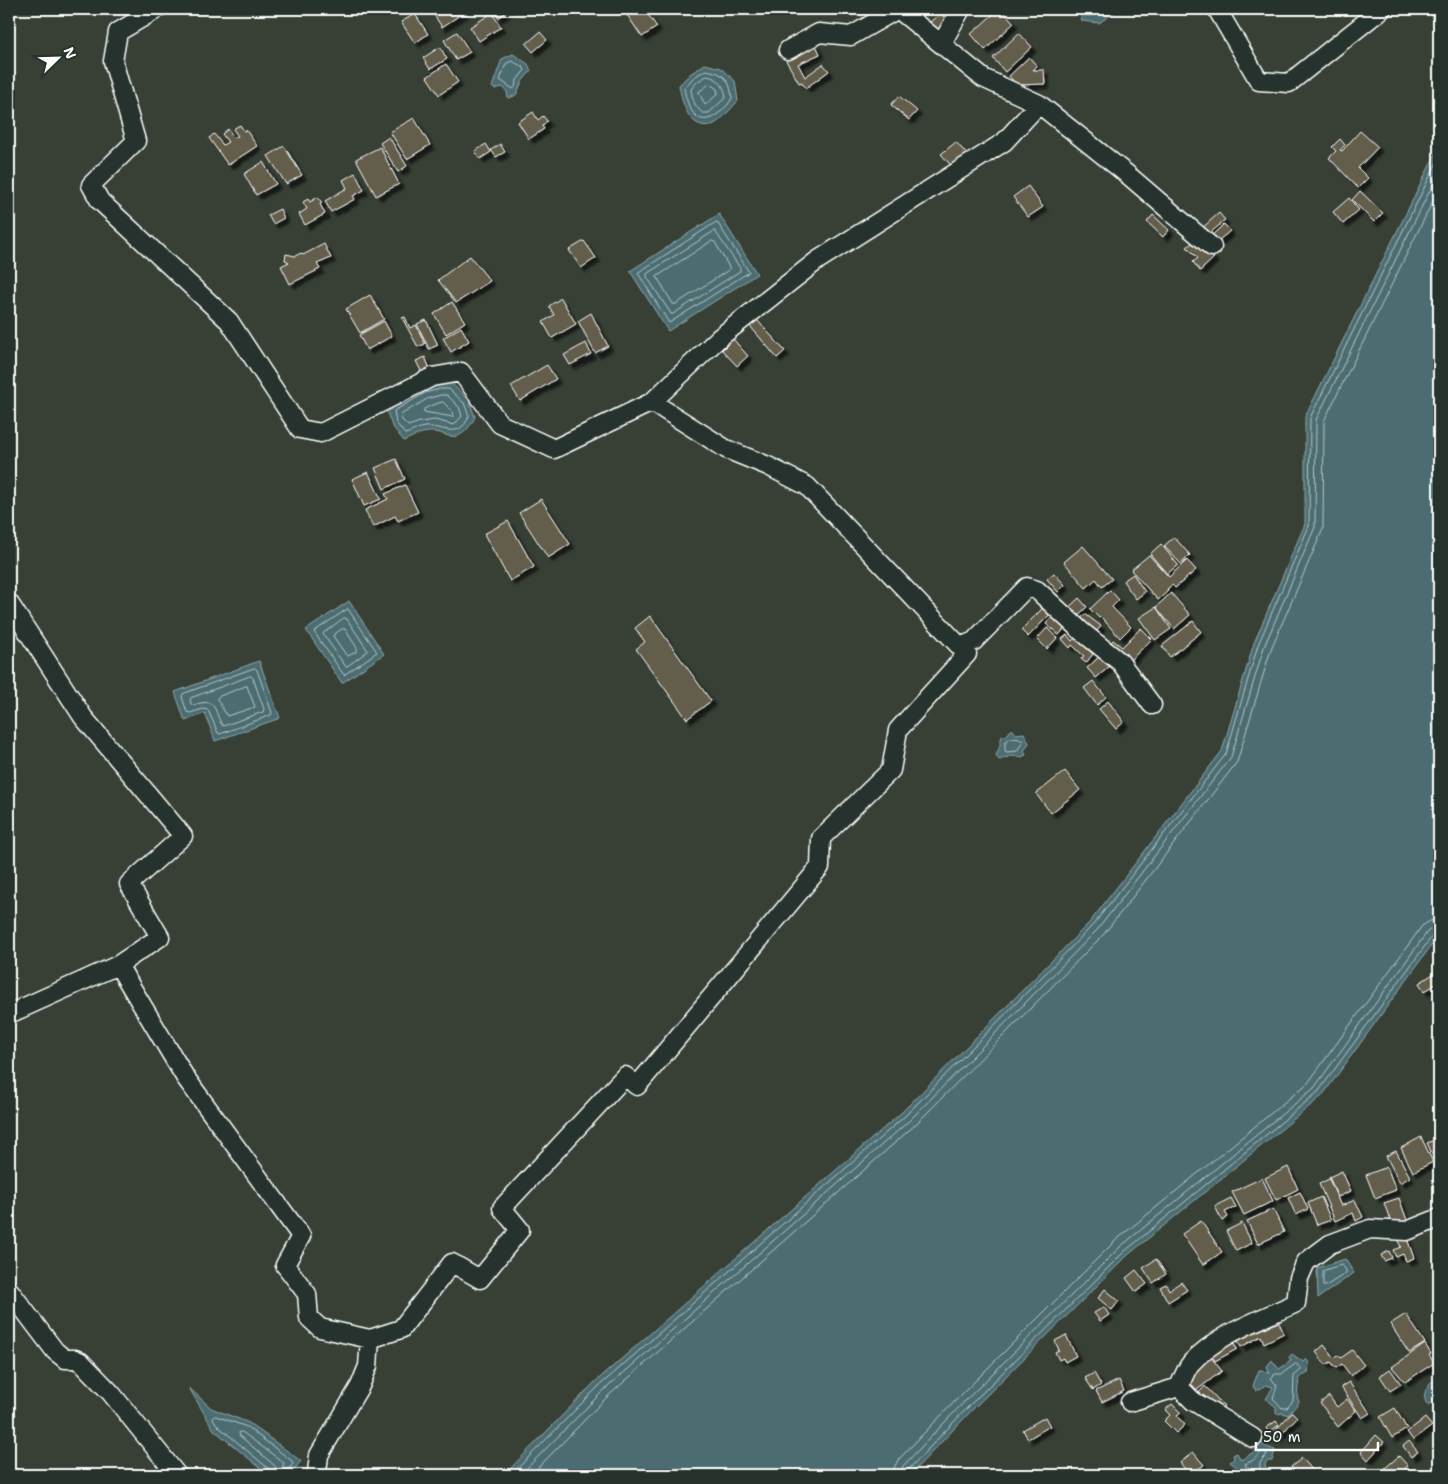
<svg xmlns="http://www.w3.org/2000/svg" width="1448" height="1484" font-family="'Shantell Sans',sans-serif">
<defs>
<filter id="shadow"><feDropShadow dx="4.5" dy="4.5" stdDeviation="1" flood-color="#0009"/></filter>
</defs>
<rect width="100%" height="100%" fill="#384036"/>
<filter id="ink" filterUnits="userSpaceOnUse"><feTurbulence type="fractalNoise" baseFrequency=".02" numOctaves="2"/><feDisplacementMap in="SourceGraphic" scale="10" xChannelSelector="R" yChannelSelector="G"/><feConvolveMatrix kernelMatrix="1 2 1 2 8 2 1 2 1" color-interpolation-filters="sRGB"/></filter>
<g filter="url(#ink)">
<path fill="#4b6d72" stroke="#93a7aa" d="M1079,9H1119L1099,23L1082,21Z
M513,54L528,64L531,71C528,75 523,79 521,84C516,93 520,95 508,98L507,92L503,87L494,89L492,87L502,59Z
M705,64L721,68L735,81L738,101C731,108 721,122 712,125C688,130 682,102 679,85L690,74Z
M1439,147V935L1322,1096L1128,1255L974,1408L910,1475H504L594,1383L902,1112L1090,922L1222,751L1254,643L1305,524V417Z
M719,214L757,274L668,331L630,271Z
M440,383H451L469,400L475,417C470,427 462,439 449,436C444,435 439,432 434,432C423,431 414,436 404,441L392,426L386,410L423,388Z
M349,601L384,654L342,683L306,630Z
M259,661L280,718L215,741L205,713L185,721L175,692Z
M1012,729L1016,734L1024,733L1029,743L1024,751L1026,755L1021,757L1011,756L999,760L996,755C1001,746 999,745 1002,736H1006Z
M1345,1259L1354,1273L1318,1298L1317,1268Z
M1292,1354L1303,1362L1306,1359L1309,1363L1308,1373L1299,1378L1297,1396L1299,1402L1288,1415L1283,1413L1276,1414V1407L1266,1399L1273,1387L1266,1385L1256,1391L1253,1386L1259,1370H1262L1270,1374L1267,1366L1272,1360L1279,1369L1291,1361L1289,1357Z
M1439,1381V1400L1427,1405C1422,1395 1425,1390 1431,1382Z
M189,1388L211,1408L249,1423L301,1461L290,1475H269L214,1430Z
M1259,1436L1262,1439L1264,1446L1275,1450L1272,1461H1267L1265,1465L1267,1472C1248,1479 1246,1474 1230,1462L1234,1459L1233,1455L1237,1453L1241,1460L1254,1452L1257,1447L1248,1442Z"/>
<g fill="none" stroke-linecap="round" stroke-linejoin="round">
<path stroke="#b7c5c7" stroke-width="1" d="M512,61L523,67L525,70L517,80L515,87L513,89L500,80L506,64Z
M706,70C725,73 730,80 732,98C729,104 724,109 719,113C697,131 687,107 684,88L693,78Z
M707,76C719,78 724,85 726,97L709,113H703C695,108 692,99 691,89L697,82Z
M710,84L717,89L718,94L705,105L699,92Z
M717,222L749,272L669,323L638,273Z
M715,231L740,268V271L673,314H671L647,277V274Z
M712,241L715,242L730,269L676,304H673L657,277Z
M440,389H449L464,403L469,416C459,441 443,425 424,427C417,428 411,433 405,434L396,423L394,411L425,393Z
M441,395H447L459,407L462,416L454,425L435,420L420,422L408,426L402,420L401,416L402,414L427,399Z
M443,402L452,411L453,417L424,412V409L430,406Z
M348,609L377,652L344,675L314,632Z
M344,618L347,619L368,651L346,667L323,634Z
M342,629H345L357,648V651L348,656L346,655L333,636Z
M255,668L257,670L272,713L271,715L220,734L218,733L208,710L203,709L190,713L187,712L182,697L183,694Z
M251,676L253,678L264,709L263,712L223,726C213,713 219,696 194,705L191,704L190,700L191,698Z
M247,686L255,707L227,716L217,699L218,697Z
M1011,738L1020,739L1023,741L1017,751L1007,752L1005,751V742Z
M1342,1265L1346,1270V1273L1326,1286H1323V1271Z
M1296,1364L1302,1369L1294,1376L1293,1401L1287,1408H1282L1273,1398L1277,1386L1271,1378L1275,1374H1281Z
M242,1432L283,1462L284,1464L281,1469L277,1470L274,1465L240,1436L239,1433Z
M271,1475L269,1469L218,1426L213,1419L214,1416H216L247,1427L292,1461L293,1464L287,1471L286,1475
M511,1475L598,1387L905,1116L1093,925L1226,754L1258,645L1309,526L1310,418L1439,158
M520,1475L602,1392L910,1120L1098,929L1231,757L1264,647L1315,527L1316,420L1439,172
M531,1475L607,1397L915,1125L1104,934L1237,762L1271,649L1323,529L1324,421L1439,189
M892,1475L894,1468L898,1460L961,1395L1115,1241L1308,1083L1422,926L1430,921L1439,919
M900,1475L903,1466L966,1400L1120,1247L1314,1088L1428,931L1433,928L1439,927
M906,1475L908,1470L970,1405L1124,1252L1318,1092L1433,935L1439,933
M1250,1475L1245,1464L1252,1461L1263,1451L1267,1454L1260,1463L1259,1475"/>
</g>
<path fill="#635d4c" stroke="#fff" filter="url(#shadow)" d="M430,9H469L442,27Z
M493,9H510L498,18L492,10Z
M623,9H644L657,27L642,37Z
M999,9H1001L1014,23L985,50L971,34Z
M492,13L501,27L479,41L470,27Z
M941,13L948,23L938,32L930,22Z
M415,14L428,34L415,43L401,22Z
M457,32L470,52L456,60L444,40Z
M540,32L547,40L533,52L526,44Z
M1019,33L1032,47L1005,72L993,58Z
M815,43L820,54L798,64L805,77L823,64L829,71L806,88L801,82L799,83L784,57Z
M440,47L447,59L430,69L423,58Z
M1029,57L1037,66L1033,70H1044L1045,84L1017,85L1009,76Z
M446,64L458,82L439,95L427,77Z
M899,96L917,111L909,120L891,105Z
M533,112L538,120L543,116L547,121L542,126L544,129L529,139L518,122Z
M414,118L430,145L407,159L390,132Z
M240,125L244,131L246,130L257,146L228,165L209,138L214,134L223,145L228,142L222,134L228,129L234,138L238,136L233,129Z
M1360,131L1378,147L1358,168L1368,178L1358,188L1329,158L1336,151L1332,147L1340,139L1345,145L1340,150L1342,151Z
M389,137L407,166L398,172L380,143Z
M956,142L970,158L955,170L941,154Z
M486,144L491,152L480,159L475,151Z
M500,144L505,152L496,157L491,150Z
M284,146L302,175L286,184L268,156Z
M380,147L399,184L376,196L356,159Z
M263,162L276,184L256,195L244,174Z
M355,173L364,190L353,196L355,199L331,212L325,201L347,188L343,180Z
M1028,186L1043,207L1028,217L1013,197Z
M1360,191L1383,213L1374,222L1352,200Z
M318,197L322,203L320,204L325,214L305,225L299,214L307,209L303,202L308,199L310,202Z
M1349,198L1359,210L1343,224L1333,212Z
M280,209L284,218L273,224L268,215Z
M1219,213L1225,220L1207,236L1201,229Z
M1153,215L1169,230L1163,237L1147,222Z
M1224,224L1230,231L1213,245L1208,239Z
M1197,239L1214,258L1200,271L1193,262L1198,258L1187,247Z
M584,241L596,258L581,268L569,250Z
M324,244L331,258L317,264L320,269L290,284L281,266L289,262L285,260L286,254L295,256L301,253L303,255Z
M470,256L490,281L456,303L438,280Z
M370,295L384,319L360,333L346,309Z
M561,298L576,324L552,338L543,322L554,315L549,306Z
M452,302L465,322L446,334L434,314Z
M591,313L608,346L595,353L578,321Z
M405,317L410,328L416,325L425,344L418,347L402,318Z
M426,320L438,345L429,349L417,324Z
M757,320L785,351L777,358L750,326Z
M384,321L392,336L367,350L359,335Z
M461,327L469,341L451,352L443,338Z
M733,339L748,356L737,366L722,350Z
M586,343L591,354L570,365L564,355Z
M425,357L430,369L422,373L416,361Z
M547,365L556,379L520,401L511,386Z
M396,459L405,479L384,489L375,468Z
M368,472L381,499L364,506L352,479Z
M405,485L418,512L398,521L395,516L373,527L365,510L388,499L385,494Z
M541,499L570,544L548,558L519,513Z
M508,521L534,567L510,581L484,534Z
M1174,537L1190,555L1181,564L1164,546Z
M1161,544L1178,565L1167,574L1150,554Z
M1083,546L1112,579L1102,587L1096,579L1086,588L1064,562Z
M1149,555L1169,577L1187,560L1196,570L1175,588L1172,585L1167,589L1168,591L1158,600L1131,570Z
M1054,573L1065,585L1058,592L1047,579Z
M1133,574L1145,592L1136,599L1123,581Z
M1110,590L1119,600L1112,607L1131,627L1120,638L1101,617L1099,618L1090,609Z
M1171,593L1190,615L1174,629L1156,607Z
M1079,598L1087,607L1072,621L1064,612Z
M1045,606L1052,612L1028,637L1021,630Z
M1156,607L1171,629L1155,640L1139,618Z
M1085,614L1101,626L1094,635L1078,622Z
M650,616L711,701L687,719L636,649L645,642L635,628Z
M1052,617L1065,628L1059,635L1046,624Z
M1193,621L1201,632L1170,657L1162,646Z
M1047,628L1057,638L1047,649L1037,639Z
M1141,628L1152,639L1124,666L1106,648L1113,640L1122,647Z
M1067,635L1072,641L1075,638L1093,654L1086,663L1081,659L1084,656L1072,645L1070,648L1062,639Z
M1100,656L1110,666L1096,678L1087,668Z
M1093,681L1106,697L1097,705L1084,688Z
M1108,701L1124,722L1116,729L1099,709Z
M1065,771L1080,790L1051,813L1036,794Z
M1438,971L1439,982L1424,992L1419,983Z
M1421,1137L1433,1162L1413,1172L1401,1148Z
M1439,1138V1169L1427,1143Z
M1396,1151L1410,1177L1400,1183L1386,1156Z
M1288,1167L1298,1189L1276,1200L1265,1178Z
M1387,1167L1396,1190L1375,1198L1366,1175Z
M1342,1171L1351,1191L1338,1197L1329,1177Z
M1262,1178L1273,1201L1244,1215L1232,1192Z
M1329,1179L1341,1206L1355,1200L1363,1217L1356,1221L1353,1213L1335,1221L1319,1184Z
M1300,1192L1308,1209L1296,1215L1288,1198Z
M1321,1197L1331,1220L1317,1225L1308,1203Z
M1231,1198L1236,1207L1225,1212L1228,1217L1222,1221L1215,1206Z
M1399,1198L1408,1223L1393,1228L1384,1203Z
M1273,1209L1284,1232L1258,1244L1247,1221Z
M1201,1221L1222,1252L1203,1265L1182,1234Z
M1242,1223L1252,1243L1236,1251L1226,1231Z
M1405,1233L1414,1258L1406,1261L1403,1254L1396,1257L1393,1250L1401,1247L1397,1239Z
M1389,1251L1392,1258L1384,1261L1381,1255Z
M1156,1259L1166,1274L1153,1283L1143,1268Z
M1136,1270L1147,1284L1136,1292L1126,1278Z
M1181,1282L1187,1290L1168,1302L1160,1287L1166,1284L1169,1290Z
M1105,1289L1119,1301L1112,1310L1098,1298Z
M1104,1307L1109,1315L1100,1321L1094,1313Z
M1406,1314L1425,1343L1409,1353L1390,1324Z
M1278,1321L1284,1333L1264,1343L1261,1336L1241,1347L1236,1337L1261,1324L1264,1328Z
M1066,1335L1076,1356L1065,1362L1063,1358L1059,1360L1055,1352L1059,1350L1055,1341Z
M1231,1338L1237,1349L1215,1361L1209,1351Z
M1425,1344L1431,1354L1429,1355L1434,1363L1405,1382L1392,1367Z
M1324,1345L1334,1358L1338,1355L1341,1358L1352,1350L1364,1365L1351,1376L1342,1364L1336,1368L1331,1362L1326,1365L1316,1352Z
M1209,1355L1222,1371L1197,1390L1185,1377Z
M1390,1369L1401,1384L1390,1391L1380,1376Z
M1094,1373L1101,1385L1093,1390L1085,1378Z
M1119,1380L1124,1391L1102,1402L1096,1391Z
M1349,1382L1370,1413L1362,1418L1341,1387Z
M1205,1386L1224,1406L1219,1412L1195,1397Z
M1329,1396L1337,1407L1347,1399L1356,1411L1338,1427L1320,1403Z
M1172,1404L1181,1413L1177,1416L1185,1425L1176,1433L1164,1421L1170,1415L1165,1410Z
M1395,1408L1407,1429L1392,1438L1380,1417Z
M1292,1412L1297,1417L1278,1438L1273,1433Z
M1045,1417L1050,1426L1028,1439L1023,1430Z
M1425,1418L1432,1426L1413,1440L1407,1432Z
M1276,1421L1279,1425L1269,1432L1266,1428Z
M1376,1435L1384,1442L1368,1460L1361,1452Z
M1409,1441L1418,1452L1411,1457L1403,1446Z
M1193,1452L1204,1465L1190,1475L1180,1463Z
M1399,1456L1408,1466L1398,1475H1367L1371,1472H1387L1384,1469Z
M1302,1458L1317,1475H1298L1291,1467Z"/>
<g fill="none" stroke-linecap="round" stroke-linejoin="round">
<g stroke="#fff" stroke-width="21">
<path id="minor" d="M1217,9L1259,81L1289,83L1382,9
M942,43L961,9
M1039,104L1128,175L1212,247
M652,402L719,338L818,260L1004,142L1039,104L983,78L898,9L851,36L819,33L788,50
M9,603L83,717L183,836L129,884L160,937L118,965L185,1077L301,1236L285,1265L307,1294L309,1318L320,1328L370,1339L401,1329L452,1263L480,1279L520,1230L502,1208L625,1076L637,1086L820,867L821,838L891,770L898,730L967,654L807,486L768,466L726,449L652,402L554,449L500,424L461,372L432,377L321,433L300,429L229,321L100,201L91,185L136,141L113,61L118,32L157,9
M961,647L974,641L1027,587L1037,590L1081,631L1120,662L1152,705
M9,1014L118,965
M9,1290L55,1351L65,1359H75L81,1362L111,1393L177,1475
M1179,1387L1193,1401L1253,1438
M1130,1402L1179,1387C1182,1380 1186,1369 1191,1363C1218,1334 1260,1320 1296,1303L1299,1278L1306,1262L1330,1244L1370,1229L1407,1231L1439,1218
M317,1472L319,1455L360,1386L368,1366L370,1339"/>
</g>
<use href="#minor" stroke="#26332d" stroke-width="18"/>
</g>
</g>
<rect width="1448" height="1484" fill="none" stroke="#26332d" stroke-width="30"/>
<rect x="15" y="15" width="1418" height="1454" fill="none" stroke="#fff" stroke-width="2" filter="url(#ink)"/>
<g transform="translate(58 58) rotate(67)" stroke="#26332d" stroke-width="4" paint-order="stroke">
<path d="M0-4L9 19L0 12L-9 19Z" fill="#ffffff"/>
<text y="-8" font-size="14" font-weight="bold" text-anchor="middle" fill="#ffffff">N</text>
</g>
<path d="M1256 1442v8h122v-8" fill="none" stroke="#ffffff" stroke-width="2.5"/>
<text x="1263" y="1442" font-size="15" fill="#ffffff" stroke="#26332d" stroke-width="4" paint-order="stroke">50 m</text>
</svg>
